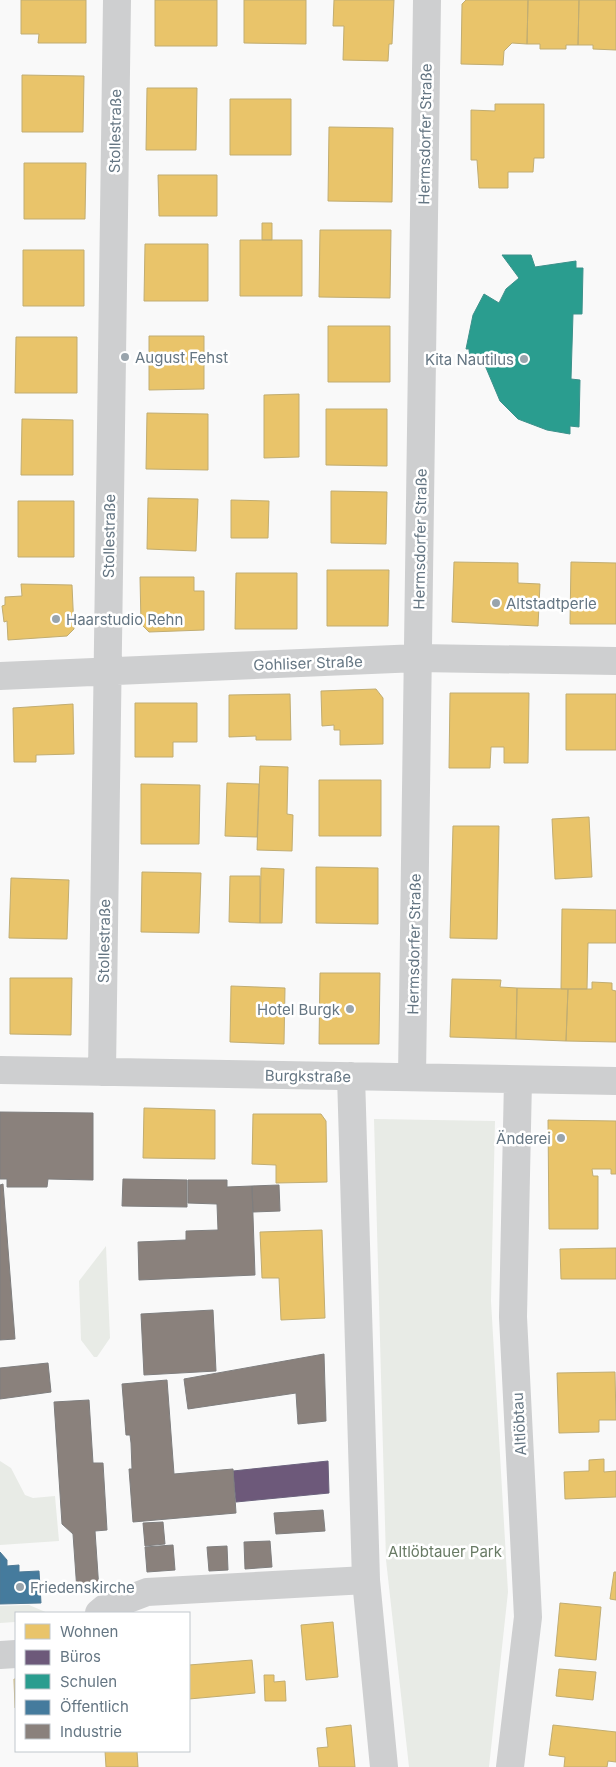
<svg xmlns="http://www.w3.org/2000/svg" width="616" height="1767" font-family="Inter,sans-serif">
<rect width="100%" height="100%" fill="#f9f9f9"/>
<path fill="#e8ebe6" d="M374,1119L495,1121L491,1301L508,1592L489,1767H409L386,1560Z
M106,1246L110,1338L97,1357H94L81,1340L79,1281Z
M0,1461L11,1468L25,1495L33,1498L55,1496L59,1541L0,1545Z
M29,1605L48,1613H16V1633L15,1622L0,1623V1606Z"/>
<path fill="#e9c46a" stroke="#c1ad72" d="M21,0H86V43H38L39,34H21Z
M155,0H217V46H155Z
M244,0H306V44L244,43Z
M334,0H394L392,44H389L388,61L343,60L344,26H333Z
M466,0H528L527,44L512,43L504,51L503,65L461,64L462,4Z
M528,0H579L578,45H566V49H540V44H527Z
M579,0H616V50L593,49V45H578Z
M22,75L84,76L83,132H22Z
M147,88H197L196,150H146Z
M230,99H291V155H230Z
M495,104H544V158H534L533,172H508V188H479L477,160H471V110L495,111Z
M329,127L393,128L392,202L328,201Z
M24,163H86L85,219H24Z
M158,175H217V216H159Z
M262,223H272V240H262Z
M320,230H391L390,298L319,297Z
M240,240H302V296H240Z
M145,244H208V301H144Z
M23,250H84V306H23Z
M328,326H390V382H328Z
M149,336H204V389L149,390Z
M16,337H77V393H15Z
M299,394V457L264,458V395Z
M326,409H387V466L326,465Z
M147,413L208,414V470L146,469Z
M22,419L73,420V475H21Z
M331,491L387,492L386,544L331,543Z
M148,498L198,499L196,551L147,549Z
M231,500L269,501L268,538H231Z
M18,501H74V557H18Z
M454,562L518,563V583L540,584L538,626L452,622Z
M571,562L616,563V624H570Z
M327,570H389L388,626H327Z
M236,573H297V629H235Z
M140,577H194V591H204V630L149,632L141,624Z
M21,584L72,585L74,629L67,636L8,640L7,621L4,622L2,606L5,605V597L22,596Z
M376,689L383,698V744L340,745V730H334V725L322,726L321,691Z
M450,693H529L528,763H504V747H491L490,768H449Z
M290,694L291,740H256V736L229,737V695Z
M566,694H616V750H566Z
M135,703H197V742H173V757H135Z
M73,704L74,754L36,755V762H14L13,708Z
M260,766L288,767L287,814L293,815L292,851L257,850Z
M319,780H381V836H319Z
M227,783L259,784L257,837L225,836Z
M141,784L200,785L199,844H141Z
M589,817L592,877L555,879L552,819Z
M453,826H499L497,939L450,938Z
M316,867L378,868V924L316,923Z
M261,868L284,869L282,923H260Z
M142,872L201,873L199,933L141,932Z
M230,876H260V923L229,922Z
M11,878L69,880L67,939L9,938Z
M562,909L616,910V943H588L587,989H561Z
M320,973H380L379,1044H319Z
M10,978H72L71,1035L10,1034Z
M452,979L501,980L500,987L517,988L516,1039L450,1037Z
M592,982L612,983V990L616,991V1042L566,1041L568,989H592Z
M231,986L285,988L284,1044L230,1042Z
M517,988L568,989L566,1041L516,1039Z
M144,1108L215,1110V1159L143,1158Z
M253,1114H321L326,1121L327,1182L276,1183V1165L252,1164Z
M548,1120L616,1121V1174H611V1169H592L593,1176H598V1229H549Z
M322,1230L325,1318L281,1320L279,1278H262L260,1232Z
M616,1248V1279H561L560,1249Z
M615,1372L616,1420H599V1432L559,1433L557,1373Z
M604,1459V1472L616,1471V1497L565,1499L564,1472L589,1471V1460Z
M614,1572H616V1600L610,1599Z
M560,1603L601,1607L596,1660L555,1656Z
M333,1622L338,1677L306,1680L301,1625Z
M252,1660L255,1693L189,1699V1665Z
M559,1669L596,1672L593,1700L556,1696Z
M264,1675H274V1682L285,1681L286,1701H265Z
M14,1679H16V1708H15Z
M351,1725L355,1767H319L317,1748L328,1747L326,1728Z
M553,1725L616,1732V1762L608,1761L607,1767H564L565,1757L549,1755Z
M105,1751H137L138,1767H106Z"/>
<path fill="#6d597a" stroke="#6b627d" d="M328,1461L329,1493L236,1502L233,1471Z"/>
<path fill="#2a9d8f" stroke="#3c918b" d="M502,255H531L535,267L576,261V268H583L582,314H573L571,379L580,380L579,427L570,426V434L547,430L518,419L500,401L484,363L470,365L469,349H466L473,315L484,294L499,303L506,289L519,278Z"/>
<path fill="#457b9d" stroke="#4f7a95" d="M0,1552L7,1560V1566L19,1565V1572L39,1571L41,1603L0,1604Z"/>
<path fill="#8a817c" stroke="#7f7e7e" d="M0,1112L93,1113V1180L48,1179L47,1187H7V1179H0Z
M123,1179L187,1180V1207L122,1206Z
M188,1180H227V1187L252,1186L255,1275L139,1280L138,1242L186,1240V1231L218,1230L217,1204L188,1203Z
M3,1184L15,1339L0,1340V1185Z
M279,1185L280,1211L253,1212L252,1186Z
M213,1310L216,1371L144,1375L141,1314Z
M324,1354L326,1421L298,1424L296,1393L188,1409L184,1379Z
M48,1363L51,1392L0,1399V1368Z
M167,1380L174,1474L233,1469L236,1513L133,1522L129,1469H132L131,1443L130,1435H126L122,1384Z
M89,1400L93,1463H103L107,1530L95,1531L99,1590L77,1591L73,1534L62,1524L54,1402Z
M323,1510L325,1531L276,1534L274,1513Z
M163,1522L165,1544L145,1546L143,1523Z
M270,1541L272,1567L245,1569L244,1542Z
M173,1545L175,1570L147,1572L145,1547Z
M227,1546L228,1570L209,1571L207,1547Z"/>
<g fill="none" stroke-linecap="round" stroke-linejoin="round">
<path stroke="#cecfd0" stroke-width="28" d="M0,676L418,658L616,661
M0,1070L616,1081
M102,1072L117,0
M351,1076L366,1580L384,1767
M412,1077L427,0
M99,1613L105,1608L147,1592L366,1580
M0,1655L16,1654
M510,1767L528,1617L513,1317L518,1080"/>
</g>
<g fill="#99a4ac" stroke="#fff" stroke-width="2">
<circle cx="125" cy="357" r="5"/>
<circle cx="524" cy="359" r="5"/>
<circle cx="496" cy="603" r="5"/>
<circle cx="56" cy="619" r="5"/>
<circle cx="350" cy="1009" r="5"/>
<circle cx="561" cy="1138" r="5"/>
<circle cx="20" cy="1587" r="5"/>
</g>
<g text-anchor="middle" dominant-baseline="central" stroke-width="5" stroke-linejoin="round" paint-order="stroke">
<g font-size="15" fill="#657683" stroke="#fff">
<text transform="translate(115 131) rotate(-89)">Stollestraße</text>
<text transform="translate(425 134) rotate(-89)">Hermsdorfer Straße</text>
<text transform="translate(109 536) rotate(-89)">Stollestraße</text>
<text transform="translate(420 539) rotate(-89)">Hermsdorfer Straße</text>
<text transform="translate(308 663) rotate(-2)">Gohliser Straße</text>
<text transform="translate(104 941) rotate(-89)">Stollestraße</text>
<text transform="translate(414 944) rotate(-89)">Hermsdorfer Straße</text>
<text transform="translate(308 1076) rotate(1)">Burgkstraße</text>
<text transform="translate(519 1424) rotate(-93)">Altlöbtau</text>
</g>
<g font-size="15" fill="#657683" stroke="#fff" text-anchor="start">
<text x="135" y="357">August Fehst</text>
<text x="514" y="359" text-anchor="end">Kita Nautilus</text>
<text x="506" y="603">Altstadtperle</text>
<text x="66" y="619">Haarstudio Rehn</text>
<text x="340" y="1009" text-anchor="end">Hotel Burgk</text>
<text x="551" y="1138" text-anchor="end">Änderei</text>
<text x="30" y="1587">Friedenskirche</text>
</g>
<g font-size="15" fill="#687a64" stroke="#fff">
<text x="445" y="1551">Altlöbtauer Park</text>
</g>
</g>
<rect x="15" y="1612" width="175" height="140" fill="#ffffff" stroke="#c1c8cd"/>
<rect x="25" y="1624" width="25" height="15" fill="#e9c46a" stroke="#c1c8cd"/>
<text x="60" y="1637" font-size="15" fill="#657683">Wohnen</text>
<rect x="25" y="1650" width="25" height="15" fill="#6d597a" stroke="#c1c8cd"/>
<text x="60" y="1662" font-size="15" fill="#657683">Büros</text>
<rect x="25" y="1674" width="25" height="15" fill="#2a9d8f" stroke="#c1c8cd"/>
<text x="60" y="1687" font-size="15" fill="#657683">Schulen</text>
<rect x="25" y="1700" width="25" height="15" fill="#457b9d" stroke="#c1c8cd"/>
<text x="60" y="1712" font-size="15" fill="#657683">Öffentlich</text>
<rect x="25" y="1724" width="25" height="15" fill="#8a817c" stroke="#c1c8cd"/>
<text x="60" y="1737" font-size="15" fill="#657683">Industrie</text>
</svg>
